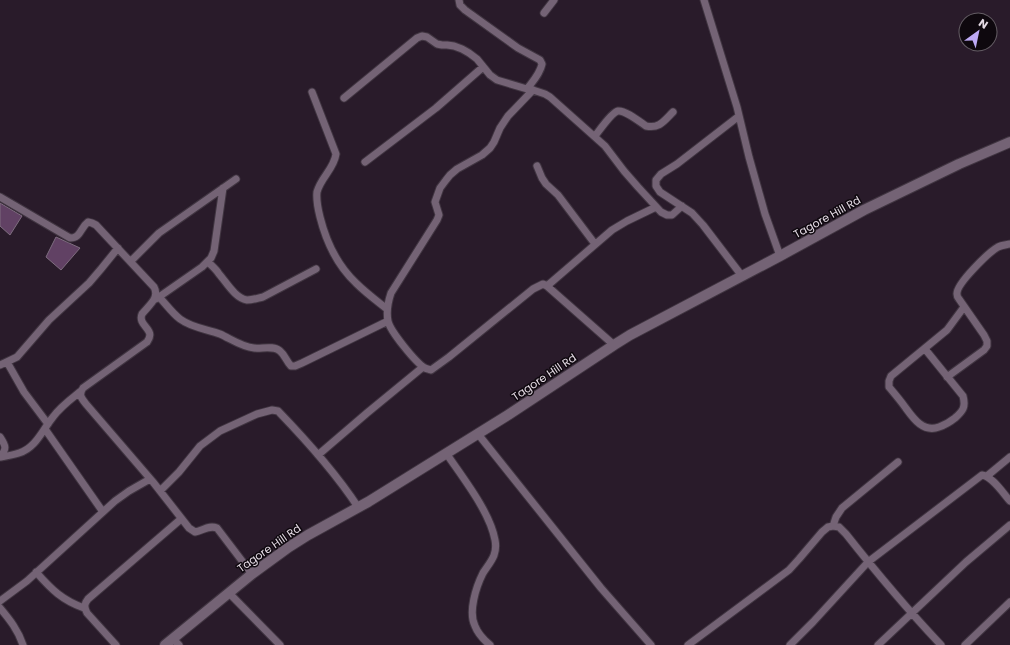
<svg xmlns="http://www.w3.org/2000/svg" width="1010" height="645" font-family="Poppins,sans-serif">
<rect width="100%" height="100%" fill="#291b2a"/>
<path fill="#614164" stroke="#7e6d7f" d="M0,203L22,216L10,235L0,226Z
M56,237L80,248L61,270L46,257Z"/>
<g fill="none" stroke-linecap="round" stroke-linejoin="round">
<g stroke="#403541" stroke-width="9">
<path id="street" d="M459,0L460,5L465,10L518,48L540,60L542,64C540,74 533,81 527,89
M704,0L737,107L749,157L765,214L780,256
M544,13L554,0
M533,90L508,116L500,128L494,142L490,148L482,155L457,169L450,175L446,180L440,188L435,202L439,215L437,220L391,293C388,302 386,311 388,321C390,331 416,363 425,368C427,369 428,369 431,370L449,357L533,289L543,284L547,286L614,345
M312,92L336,154C334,169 321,177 317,192C316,201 318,209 320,217C326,241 338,266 356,283C366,293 377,301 387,309
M344,98L417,38L422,36L427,37L437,44L442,45H447L454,46L462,49L469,53L477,59L490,75L497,80L527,89L533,90L545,94L550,97L605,146L624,171L638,187L661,212L667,215H672L682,206
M739,116L677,164L661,174L656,180V186L660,192L692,213L703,225L742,276
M595,136C599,131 612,112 618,111C625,110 640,122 646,126C659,129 664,121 673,112
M365,162L436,108L483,67
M537,166L542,178L546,184L558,195L595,244
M0,197L70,238C81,238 80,228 88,222L92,223L96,225L154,287C160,298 149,305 142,314C137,326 157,329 147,342L83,388C78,395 82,399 86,404L153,482L189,528L195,532C204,530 209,525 217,528L252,574
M131,261L159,233L236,179
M208,262C212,266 216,269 219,274C227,283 235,298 247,300C253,300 258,298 263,297L316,269
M547,286L612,230L627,221L656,207
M159,297C166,304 172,313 180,319C192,328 207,329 220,334C231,339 242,347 254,348C262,349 273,345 280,351C285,355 286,361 291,366H295L302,363L388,321
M156,299L202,267L211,258L214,251L223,188
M925,349L963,396C966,407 963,411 955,418C950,422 945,425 939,427C923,433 913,418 905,407C900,400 894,393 889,387V381L891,376L947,330L964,307
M7,362L24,392L48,424
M0,365L17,357L49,320L89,283L101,269L118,248
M947,377L984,350L987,346V341L984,335L959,299C958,298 957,296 957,294C956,284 989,252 998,247C1002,245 1006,245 1010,244
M45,429L103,512
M478,434L601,588L651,645
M0,437C6,446 7,449 0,457
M446,453C463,478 490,512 495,540C498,555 490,562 483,573C476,587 468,612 475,626C478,634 484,640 490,645
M318,455L367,413L423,367
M1,457C7,456 13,455 19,453C36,448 43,429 53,417C60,407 71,399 81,391
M987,476L1010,457
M160,491L179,472L200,446L220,431L257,414L272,410L278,411C307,441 335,472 358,507
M833,526L836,517L842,508L898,462
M36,572C52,590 62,600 84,608
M229,593L280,645
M0,601L27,581L115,501L129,491L150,479
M0,608C10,620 18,630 23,645
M173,639L179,645
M116,645L87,613C84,607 84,604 88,599L181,519
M688,645L789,570L799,559L822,532L828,527L833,526L839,527L846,534C876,572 907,609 941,645
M790,645L813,622L868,562L982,475C992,476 1003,493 1010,501
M878,645L966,562L1010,525
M965,645L1010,602"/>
</g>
<g stroke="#403541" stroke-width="12">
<path id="secondary" d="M165,645L252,574L289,547L308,535L368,502L508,415L614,345L630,335L780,256L864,210L959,164L1010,142"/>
</g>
<use href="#street" stroke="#746375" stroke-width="7"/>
<use href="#secondary" stroke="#746375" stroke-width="10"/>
</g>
<g text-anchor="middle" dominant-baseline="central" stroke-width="3" stroke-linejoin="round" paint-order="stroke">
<g font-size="11" fill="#e6dce6" stroke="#0e080e">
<text transform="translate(827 217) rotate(-29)">Tagore Hill Rd</text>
<text transform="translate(544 377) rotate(-34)">Tagore Hill Rd</text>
<text transform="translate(269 548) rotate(-35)">Tagore Hill Rd</text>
</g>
</g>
<g transform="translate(978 32) rotate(33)"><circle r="19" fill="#0e080e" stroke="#645d64"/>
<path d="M0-3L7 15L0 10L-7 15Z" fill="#bda9f5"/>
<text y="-6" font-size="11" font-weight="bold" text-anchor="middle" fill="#e6dce6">N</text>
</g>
</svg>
